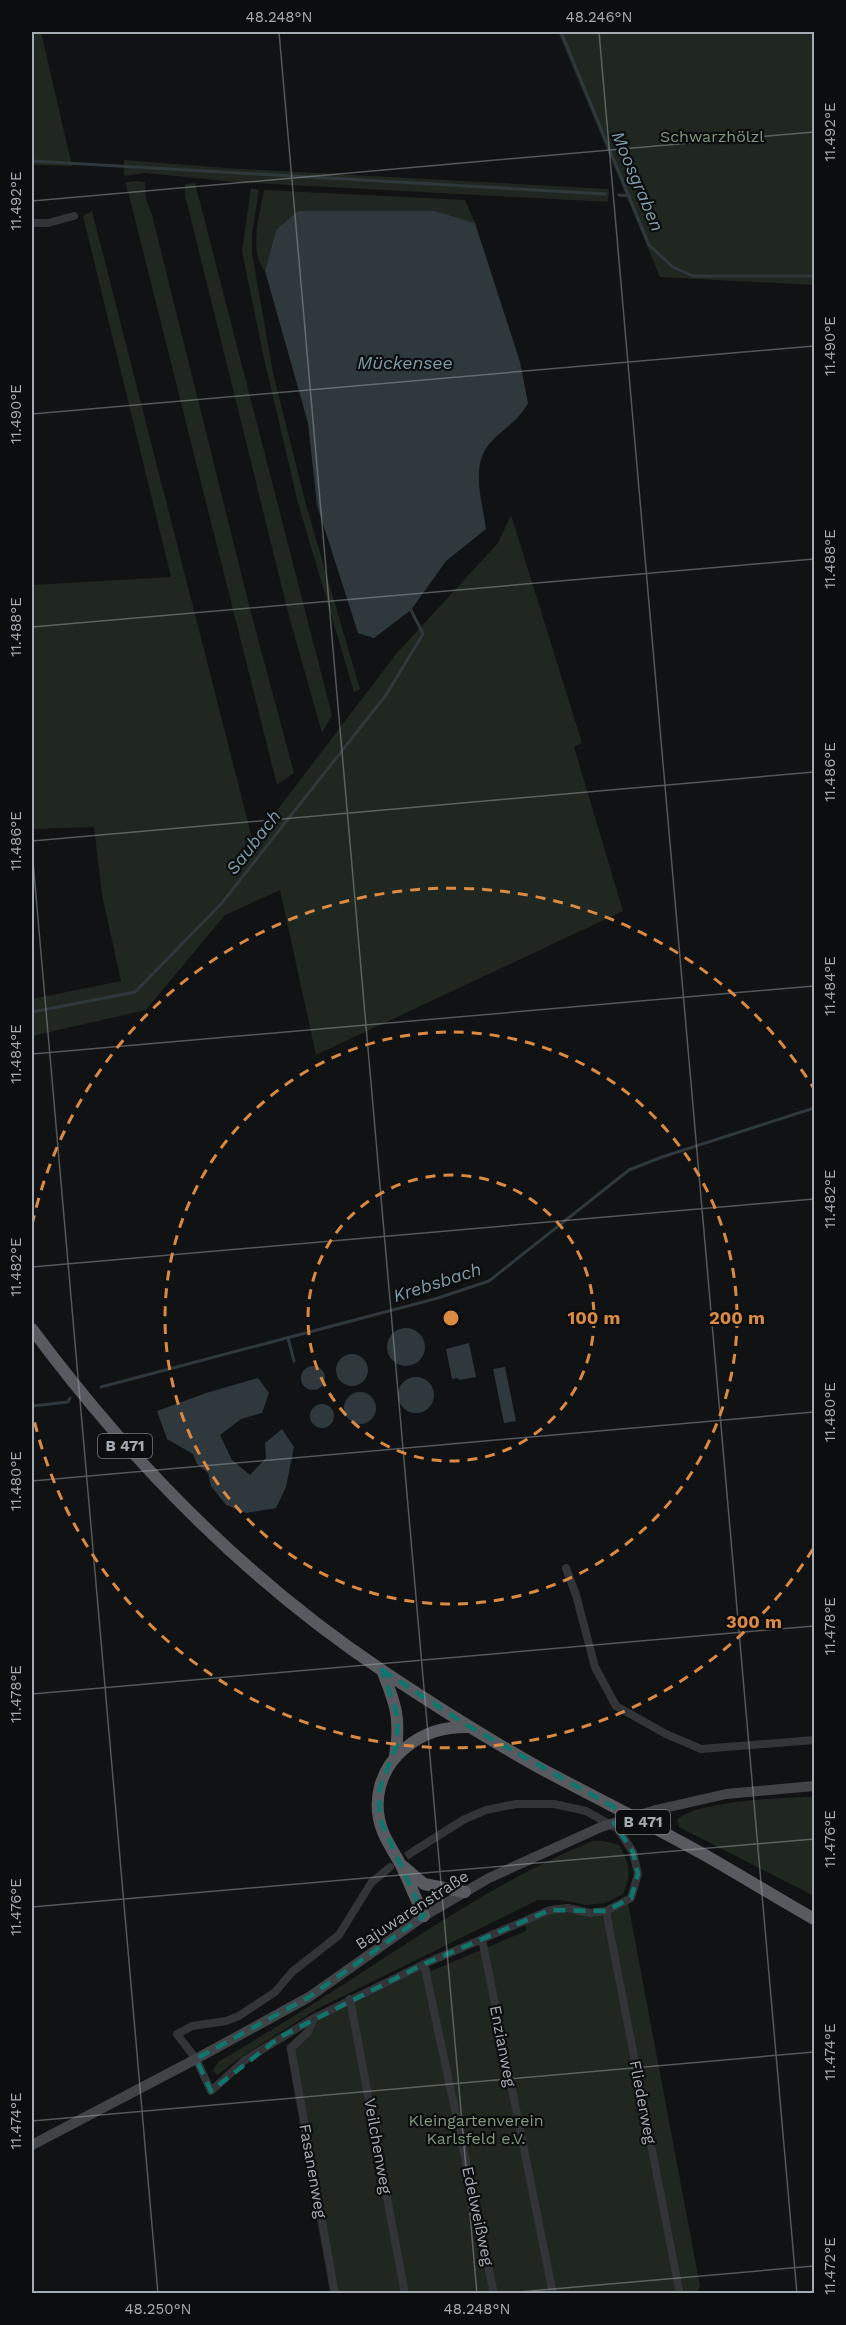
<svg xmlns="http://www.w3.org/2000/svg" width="846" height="2325" font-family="'Work Sans',sans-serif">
<rect width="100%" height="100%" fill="#111213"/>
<path fill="#202720" d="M32,32H41L72,166L32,165Z
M558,32H814V285L660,277Z
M124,160L226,168L609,189L608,202L236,182L145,173L124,176Z
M134,181L145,182L146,199L152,215L250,609L294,773L277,785L129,195L125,183Z
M195,183L332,715L322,733L289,616L185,195V184Z
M251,188L259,190L252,234V253L273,373L306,505L360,689L354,692L298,503L263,354L242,251Z
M264,190L465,200L475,223L435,211L276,230L265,271C248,251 260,214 264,190Z
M92,211L253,842L396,654L498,543L511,515L582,743L574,747L623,911L316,1055L280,890L225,915L146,1010L32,1036V999L121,981L102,895L94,827L32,829V585L171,577L83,216Z
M814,1797V1896L679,1827L677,1820C694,1801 787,1797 814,1797Z
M593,1841H603L619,1845C630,1864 632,1874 623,1894L605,1903L585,1905L561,1900H538L319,2008L244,2055L217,2075L213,2070L218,2062C281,2025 343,1985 404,1945C465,1906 526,1868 593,1841Z
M628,1903L700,2286L697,2293H684L610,1911Z
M569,1912L601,1914L604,1920L676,2293H330L286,2046L318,2017L428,1965L431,1971L526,1931L525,1922L551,1913Z"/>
<path fill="#2f383c" d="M298,211H435L475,223L520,362L528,403C517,424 499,430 487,447C471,469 483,505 486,529L446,561L411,610L374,638L358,633L317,505L308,423L265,271L276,230Z
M387 1347a19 19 0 1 1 38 0a19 19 0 1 1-38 0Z
M469,1343L476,1377L459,1380L458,1378L452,1379L446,1349Z
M336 1370a16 16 0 1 1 32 0a16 16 0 1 1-32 0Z
M301 1378a12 12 0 1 1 24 0a12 12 0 1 1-24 0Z
M505,1367L516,1421L504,1423L493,1369Z
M398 1395a18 18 0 1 1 36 0a18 18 0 1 1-36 0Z
M258,1378L269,1393L262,1413L241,1419L220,1435L232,1460L250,1475L266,1458L265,1443L282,1429L294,1447L286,1487L276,1508L246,1513L226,1505L211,1486L208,1473L197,1464L193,1454L167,1439L157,1411L206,1393Z
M344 1408a16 16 0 1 1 32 0a16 16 0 1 1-32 0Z
M310 1416a12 12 0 1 1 24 0a12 12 0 1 1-24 0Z"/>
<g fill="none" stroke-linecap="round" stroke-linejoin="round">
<path stroke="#2f383c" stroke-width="3" d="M561,32L649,245L673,267L693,276H814
M32,161L605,194
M619,195L630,196
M32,1012L135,992L221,904L386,695L423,634L411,610
M288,1338L294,1361
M101,1387L438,1298L489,1281L629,1170L662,1157L814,1108
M32,1406L68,1402L70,1398"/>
<path stroke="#2f3133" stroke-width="8" stroke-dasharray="8 4" stroke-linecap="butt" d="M396,1863L414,1851"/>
<path stroke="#333437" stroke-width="8" d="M32,223H48L74,216
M566,1568L576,1595L595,1667L616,1706L666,1734L701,1749L814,1740
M390,1867L371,1883L339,1935L292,1972L275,1992L239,2016L226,2021L192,2026L177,2034L196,2059L211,2091L245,2060L314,2018L424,1964L550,1910L568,1908L590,1913L606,1911L631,1898L638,1874L633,1852L618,1829L586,1811L554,1804H516L486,1810L463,1820L414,1851
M606,1911L680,2294
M482,1939L553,2294
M424,1964L494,2294
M350,1999L405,2294
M314,2018L308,2032L291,2048L335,2294"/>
<path stroke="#414447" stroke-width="10" d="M656,1810L726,1794L814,1786
M32,2145L196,2059L309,1997L424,1916L489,1878L601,1827"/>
<path stroke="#585a5f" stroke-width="12" d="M32,1329C130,1461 245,1579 383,1671C434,1705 486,1738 540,1768C594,1797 649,1824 703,1854C740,1875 777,1898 814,1919
M382,1670C396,1705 401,1718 395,1756
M404,1867L424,1884L465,1892
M424,1916C416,1899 409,1882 401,1865C395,1854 388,1844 383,1832C371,1802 380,1769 404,1749C424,1732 443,1727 468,1727"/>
<path stroke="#414447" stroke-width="10" d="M601,1827L656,1810"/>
</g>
<path fill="none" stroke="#0f766e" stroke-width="4.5" stroke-dasharray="12 8" stroke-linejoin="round" d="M382,1670L470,1727L632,1817L614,1823L633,1852L638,1874L631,1898L606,1911L550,1910L424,1964L280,2037L211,2091L196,2059L309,1997L424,1916L379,1817L380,1787L397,1744L398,1717Z"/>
<path fill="none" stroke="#a5abb2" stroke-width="1.5" stroke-opacity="0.45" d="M279,32L477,2294M599,32L797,2294M32,201L814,132M32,414L814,346M32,627L814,559M32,841L814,772M32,850L158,2294M32,1054L814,986M32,1267L814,1199M32,1481L814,1412M32,1694L814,1626M32,1907L814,1839M32,2121L814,2052M496,2294L814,2266"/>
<g fill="none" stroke="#da8a42" stroke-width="3" stroke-dasharray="10 8">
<circle cx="451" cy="1318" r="143"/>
<circle cx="451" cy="1318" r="286"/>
<path d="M813 1549A429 429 0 0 1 32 1411M32 1225A429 429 0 0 1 813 1087"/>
</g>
<g text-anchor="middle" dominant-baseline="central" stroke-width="4.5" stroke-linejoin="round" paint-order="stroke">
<g fill="#0c0d0e" stroke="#777c81" stroke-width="1.5">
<rect x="98" y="1434" width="54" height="24" rx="4.5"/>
<rect x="616" y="1810" width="54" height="24" rx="4.5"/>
</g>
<g font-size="15" font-weight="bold" fill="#a5abb2">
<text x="125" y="1446">B 471</text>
<text x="643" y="1822">B 471</text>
</g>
<g font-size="16" fill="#819a7e" stroke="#0c0d0e">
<text x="712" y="136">Schwarzhölzl</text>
<text x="476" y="2120">Kleingartenverein<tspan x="476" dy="18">Karlsfeld e.V.</tspan></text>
</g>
<g font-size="16" fill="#a5abb2" stroke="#0c0d0e">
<text transform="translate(412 1910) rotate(-33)">Bajuwarenstraße</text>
<text transform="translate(503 2046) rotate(79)">Enzianweg</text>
<text transform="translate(643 2102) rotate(79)">Fliederweg</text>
<text transform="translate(378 2146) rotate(80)">Veilchenweg</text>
<text transform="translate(313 2171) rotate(80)">Fasanenweg</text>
<text transform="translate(478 2216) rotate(78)">Edelweißweg</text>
</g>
<g font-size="18" font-style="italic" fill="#7f9da9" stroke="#0c0d0e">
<text transform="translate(638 181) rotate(67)">Moosgraben</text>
<text x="405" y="362">Mückensee</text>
<text transform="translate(253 842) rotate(-52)">Saubach</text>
<text transform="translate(437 1282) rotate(-18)">Krebsbach</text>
</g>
</g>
<circle cx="451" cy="1318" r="9" fill="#da8a42" stroke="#0c0d0e" stroke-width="3"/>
<g font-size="18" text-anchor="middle" font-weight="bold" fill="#da8a42" stroke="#0c0d0e" stroke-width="4.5" stroke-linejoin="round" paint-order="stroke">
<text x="594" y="1324">100 m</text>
<text x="737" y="1324">200 m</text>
<text x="754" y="1628">300 m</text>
</g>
<rect width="846" height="2325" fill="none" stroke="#0c0d0e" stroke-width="66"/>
<rect x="33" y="33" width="780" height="2259" fill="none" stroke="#a5abb2" stroke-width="2"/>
<g font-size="15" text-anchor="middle" fill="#a5abb2">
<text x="279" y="22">48.248°N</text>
<text x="599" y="22">48.246°N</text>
<text transform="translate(830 132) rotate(-90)" y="5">11.492°E</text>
<text transform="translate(16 201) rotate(-90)" y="5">11.492°E</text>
<text transform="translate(830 346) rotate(-90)" y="5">11.490°E</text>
<text transform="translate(16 414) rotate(-90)" y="5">11.490°E</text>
<text transform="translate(830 559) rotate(-90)" y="5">11.488°E</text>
<text transform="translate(16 627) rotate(-90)" y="5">11.488°E</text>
<text transform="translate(830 772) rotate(-90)" y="5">11.486°E</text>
<text transform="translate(16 841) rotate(-90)" y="5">11.486°E</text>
<text transform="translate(830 986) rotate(-90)" y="5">11.484°E</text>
<text transform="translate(16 1054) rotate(-90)" y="5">11.484°E</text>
<text transform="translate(830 1199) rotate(-90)" y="5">11.482°E</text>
<text transform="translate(16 1267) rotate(-90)" y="5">11.482°E</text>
<text transform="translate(830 1412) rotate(-90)" y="5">11.480°E</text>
<text transform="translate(16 1481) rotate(-90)" y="5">11.480°E</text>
<text transform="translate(830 1626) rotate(-90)" y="5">11.478°E</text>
<text transform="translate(16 1694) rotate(-90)" y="5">11.478°E</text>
<text transform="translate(830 1839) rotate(-90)" y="5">11.476°E</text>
<text transform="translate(16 1907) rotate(-90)" y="5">11.476°E</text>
<text transform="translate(830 2052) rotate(-90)" y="5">11.474°E</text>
<text transform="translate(16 2121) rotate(-90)" y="5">11.474°E</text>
<text transform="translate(830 2266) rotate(-90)" y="5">11.472°E</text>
<text x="158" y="2314">48.250°N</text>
<text x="477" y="2314">48.248°N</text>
</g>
</svg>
